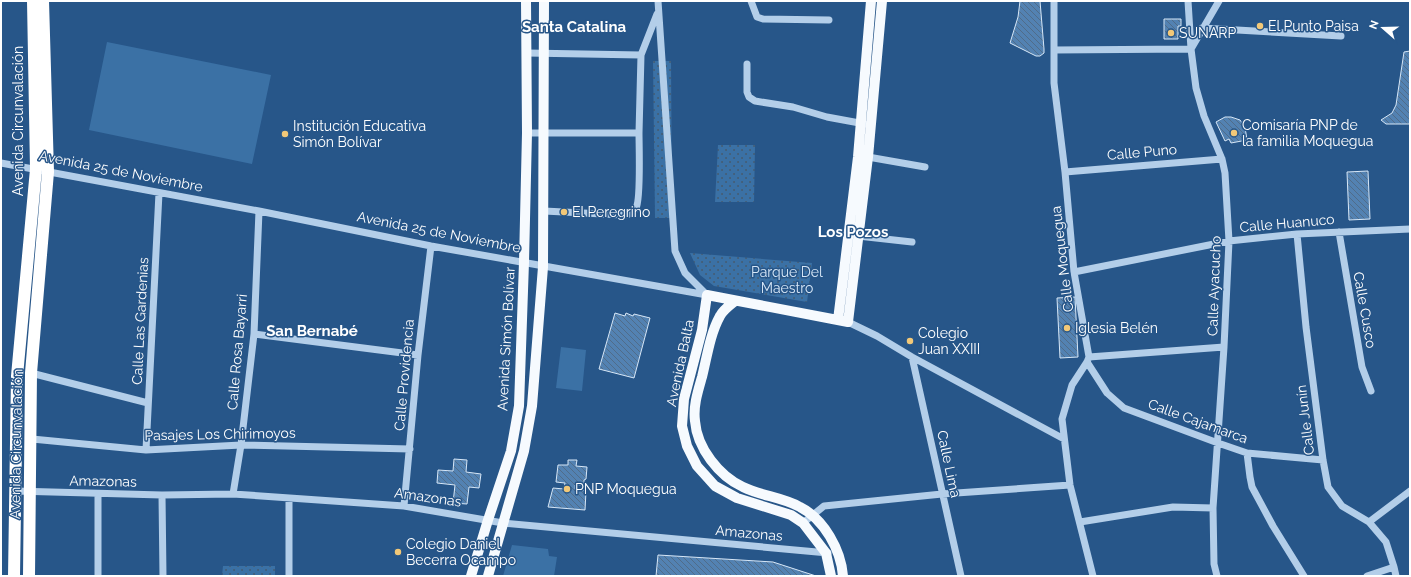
<svg xmlns="http://www.w3.org/2000/svg" width="1411" height="577" font-family="Raleway,sans-serif">
<defs>
<pattern id="grass-dots" width="8" height="8" patternUnits="userSpaceOnUse"><rect width="8" height="8" fill="#3b71a5"/><path d="M2 2h.1M6 6h.1" fill="none" stroke="#455b70" stroke-width="1.8" stroke-linecap="round"/></pattern>
<pattern id="building-back-hatch" width="6" height="6" patternUnits="userSpaceOnUse"><rect width="6" height="6" fill="#5382b2"/><path d="M-1 5l2 2M0 0l6 6M5-1l2 2" fill="none" stroke="#506c89"/></pattern>
</defs>
<rect width="100%" height="100%" fill="#275689"/>
<path fill="url(#grass-dots)" d="M653,61H671L672,218H655Z
M718,145H755L754,202H715Z
M690,253L812,263L807,302L714,286L700,275Z
M223,566H275V576H222Z"/>
<path fill="#3b71a5" d="M107,42L271,75L252,164L89,130Z
M561,347L586,350L582,391L556,388Z
M512,545L548,549L549,556L557,557L554,576H503Z"/>
<path fill="url(#building-back-hatch)" stroke="#d7e7f7" d="M1020,1H1040L1044,49V53L1040,56H1036L1010,43L1018,17Z
M1164,19H1181V26H1178V39H1164Z
M1410,51V124H1386L1381,120L1392,113L1396,105L1404,52Z
M1225,117H1231L1240,120L1245,127L1247,140L1231,143L1229,139L1225,141L1216,122Z
M1368,171L1370,219L1349,220L1347,172Z
M1075,297L1078,357L1060,358L1057,298Z
M615,313L625,316L626,313L633,316L634,314L650,318L634,378L599,369Z
M454,459L467,460L466,472L481,474L479,488L469,487L467,504L453,503L455,485L437,483L438,470L453,471Z
M568,460H577L576,466L587,467L586,479L584,480V485H575V489L586,491L585,510L548,507L553,488L564,489L565,483L556,482L558,465H568Z
M658,555L773,562L816,576H656Z"/>
<g fill="none" stroke-linecap="round" stroke-linejoin="round">
<path stroke="#b3cee9" stroke-width="7" d="M658,1L675,251L685,273L707,295
M751,1L757,17L763,19L829,20
M1054,1V83L1065,172L1074,272L1089,357L1087,362L1072,385L1062,419L1070,485L1093,576
M1188,1L1191,49L1196,88L1204,116L1222,159L1225,173L1229,241L1224,347L1213,508L1214,564L1217,576
M1202,28L1341,36
M1191,49L1219,1
M1054,50L1191,49
M527,53L641,55L639,133
M641,55L657,14
M747,64V92L749,97L755,101L793,107L827,117L865,124
M527,133H639C639,146 641,200 636,208C633,214 628,215 623,215L544,211
M868,157L925,167
M1,163L259,211L431,246L707,295
M1065,172L1222,159
M1339,232L1362,367L1371,391
M1297,234L1306,327L1323,460L1328,487L1342,506L1369,522L1386,542L1394,567L1396,576
M858,236L912,242
M1074,272L1229,241L1297,234L1410,229
M848,322L877,336L912,357L1064,439
M254,334L418,355
M912,357L961,576
M1089,357L1224,347
M1087,362L1107,393L1124,408L1218,443L1247,453L1323,460
M31,373L148,403
M32,439L146,450L241,445L410,449
M146,450L159,193
M1247,453L1250,477L1252,487L1273,526L1304,576
M15,491L162,495L233,494L404,506L503,523L828,553
M98,494V576
M233,494L241,445L254,334L259,211
M162,495L163,576
M404,506L418,355L431,246
M1080,522L1173,507L1213,508
M1369,522L1410,491
M803,523L824,506L942,494L1070,485
M289,576V498
M1367,576L1394,567"/>
<path stroke="#f6fafe" stroke-width="10" d="M735,301C730,305 723,310 720,316C710,334 707,357 702,377C698,391 693,406 695,421C697,448 719,476 743,487C761,496 782,497 800,507C824,519 841,550 843,576
M838,320L858,157L871,1
M471,576L488,520L511,451L519,406L524,262L527,133L526,1
M488,576L524,451L532,406L543,267L544,1
M831,576L826,553L803,523L791,515L737,498L715,486L697,466L687,446L682,426L684,399L702,330L707,295L848,322L868,157L882,1"/>
<path stroke="#fff" stroke-width="12" d="M14,576L17,376L36,169L33,1
M29,576L31,373L48,172L43,1"/>
</g>
<g fill="#f2c878" stroke="#275689" stroke-width="1.5">
<circle cx="1260" cy="26" r="4"/>
<circle cx="1171" cy="33" r="4"/>
<circle cx="1234" cy="133" r="4"/>
<circle cx="285" cy="134" r="4"/>
<circle cx="564" cy="212" r="4"/>
<circle cx="1067" cy="328" r="4"/>
<circle cx="910" cy="341" r="4"/>
<circle cx="567" cy="489" r="4"/>
<circle cx="398" cy="552" r="4"/>
</g>
<g text-anchor="middle" dominant-baseline="central" stroke-width="3" stroke-linejoin="round" paint-order="stroke">
<g font-size="14" fill="#fff" stroke="#275689" text-anchor="start">
<text x="1268" y="26">El Punto Paisa</text>
<text x="1179" y="33">SUNARP</text>
<text x="1242" y="125">Comisaría PNP de<tspan x="1242" dy="16">la familia Moquegua</tspan></text>
<text x="293" y="126">Institución Educativa<tspan x="293" dy="16">Simón Bolívar</tspan></text>
<text x="572" y="212">El Peregrino</text>
<text x="1075" y="328">Iglesia Belén</text>
<text x="918" y="333">Colegio<tspan x="918" dy="16">Juan XXIII</tspan></text>
<text x="575" y="489">PNP Moquegua</text>
<text x="406" y="544">Colegio Daniel<tspan x="406" dy="16">Becerra Ocampo</tspan></text>
</g>
<g font-size="14" fill="#fff" stroke="#275689">
<text transform="translate(18 121) rotate(-90)">Avenida Circunvalación</text>
<text transform="translate(1142 152) rotate(-5)">Calle Puno</text>
<text transform="translate(121 171) rotate(11)">Avenida 25 de Noviembre</text>
<text transform="translate(1287 223) rotate(-5)">Calle Huanuco</text>
<text transform="translate(439 232) rotate(11)">Avenida 25 de Noviembre</text>
<text transform="translate(1062 259) rotate(-97)">Calle Moquegua</text>
<text transform="translate(1214 286) rotate(-88)">Calle Ayacucho</text>
<text transform="translate(1365 310) rotate(80)">Calle Cusco</text>
<text transform="translate(140 321) rotate(-87)">Calle Las Gardenias</text>
<text transform="translate(506 339) rotate(-87)">Avenida Simón Bolívar</text>
<text transform="translate(237 352) rotate(-85)">Calle Rosa Bayarri</text>
<text transform="translate(680 363) rotate(-78)">Avenida Balta</text>
<text transform="translate(404 375) rotate(-85)">Calle Providencia</text>
<text transform="translate(1305 420) rotate(-97)">Calle Junín</text>
<text transform="translate(1198 421) rotate(20)">Calle Cajamarca</text>
<text transform="translate(220 434) rotate(-1)">Pasajes Los Chirimoyos</text>
<text transform="translate(16 444) rotate(-89)">Avenida Circunvalación</text>
<text transform="translate(949 464) rotate(78)">Calle Lima</text>
<text transform="translate(103 481) rotate(1)">Amazonas</text>
<text transform="translate(428 497) rotate(8)">Amazonas</text>
<text transform="translate(749 533) rotate(5)">Amazonas</text>
</g>
<g font-size="14" fill="#d7e7f7" stroke="#275689">
<text x="787" y="272">Parque Del<tspan x="787" dy="16">Maestro</tspan></text>
</g>
<g font-size="15" font-weight="bold" fill="#fff" stroke="#275689">
<text x="574" y="27">Santa Catalina</text>
<text x="853" y="232">Los Pozos</text>
<text x="312" y="331">San Bernabé</text>
</g>
</g>
<rect width="1411" height="577" fill="none" stroke="#ffffff" stroke-width="4"/>
<g transform="translate(1383 28) rotate(290)" stroke="#275689" stroke-width="3" paint-order="stroke">
<path d="M0-3L7 15L0 10L-7 15Z" fill="#ffffff"/>
<text y="-6" font-size="11" font-weight="bold" text-anchor="middle" fill="#ffffff">N</text>
</g>
</svg>
